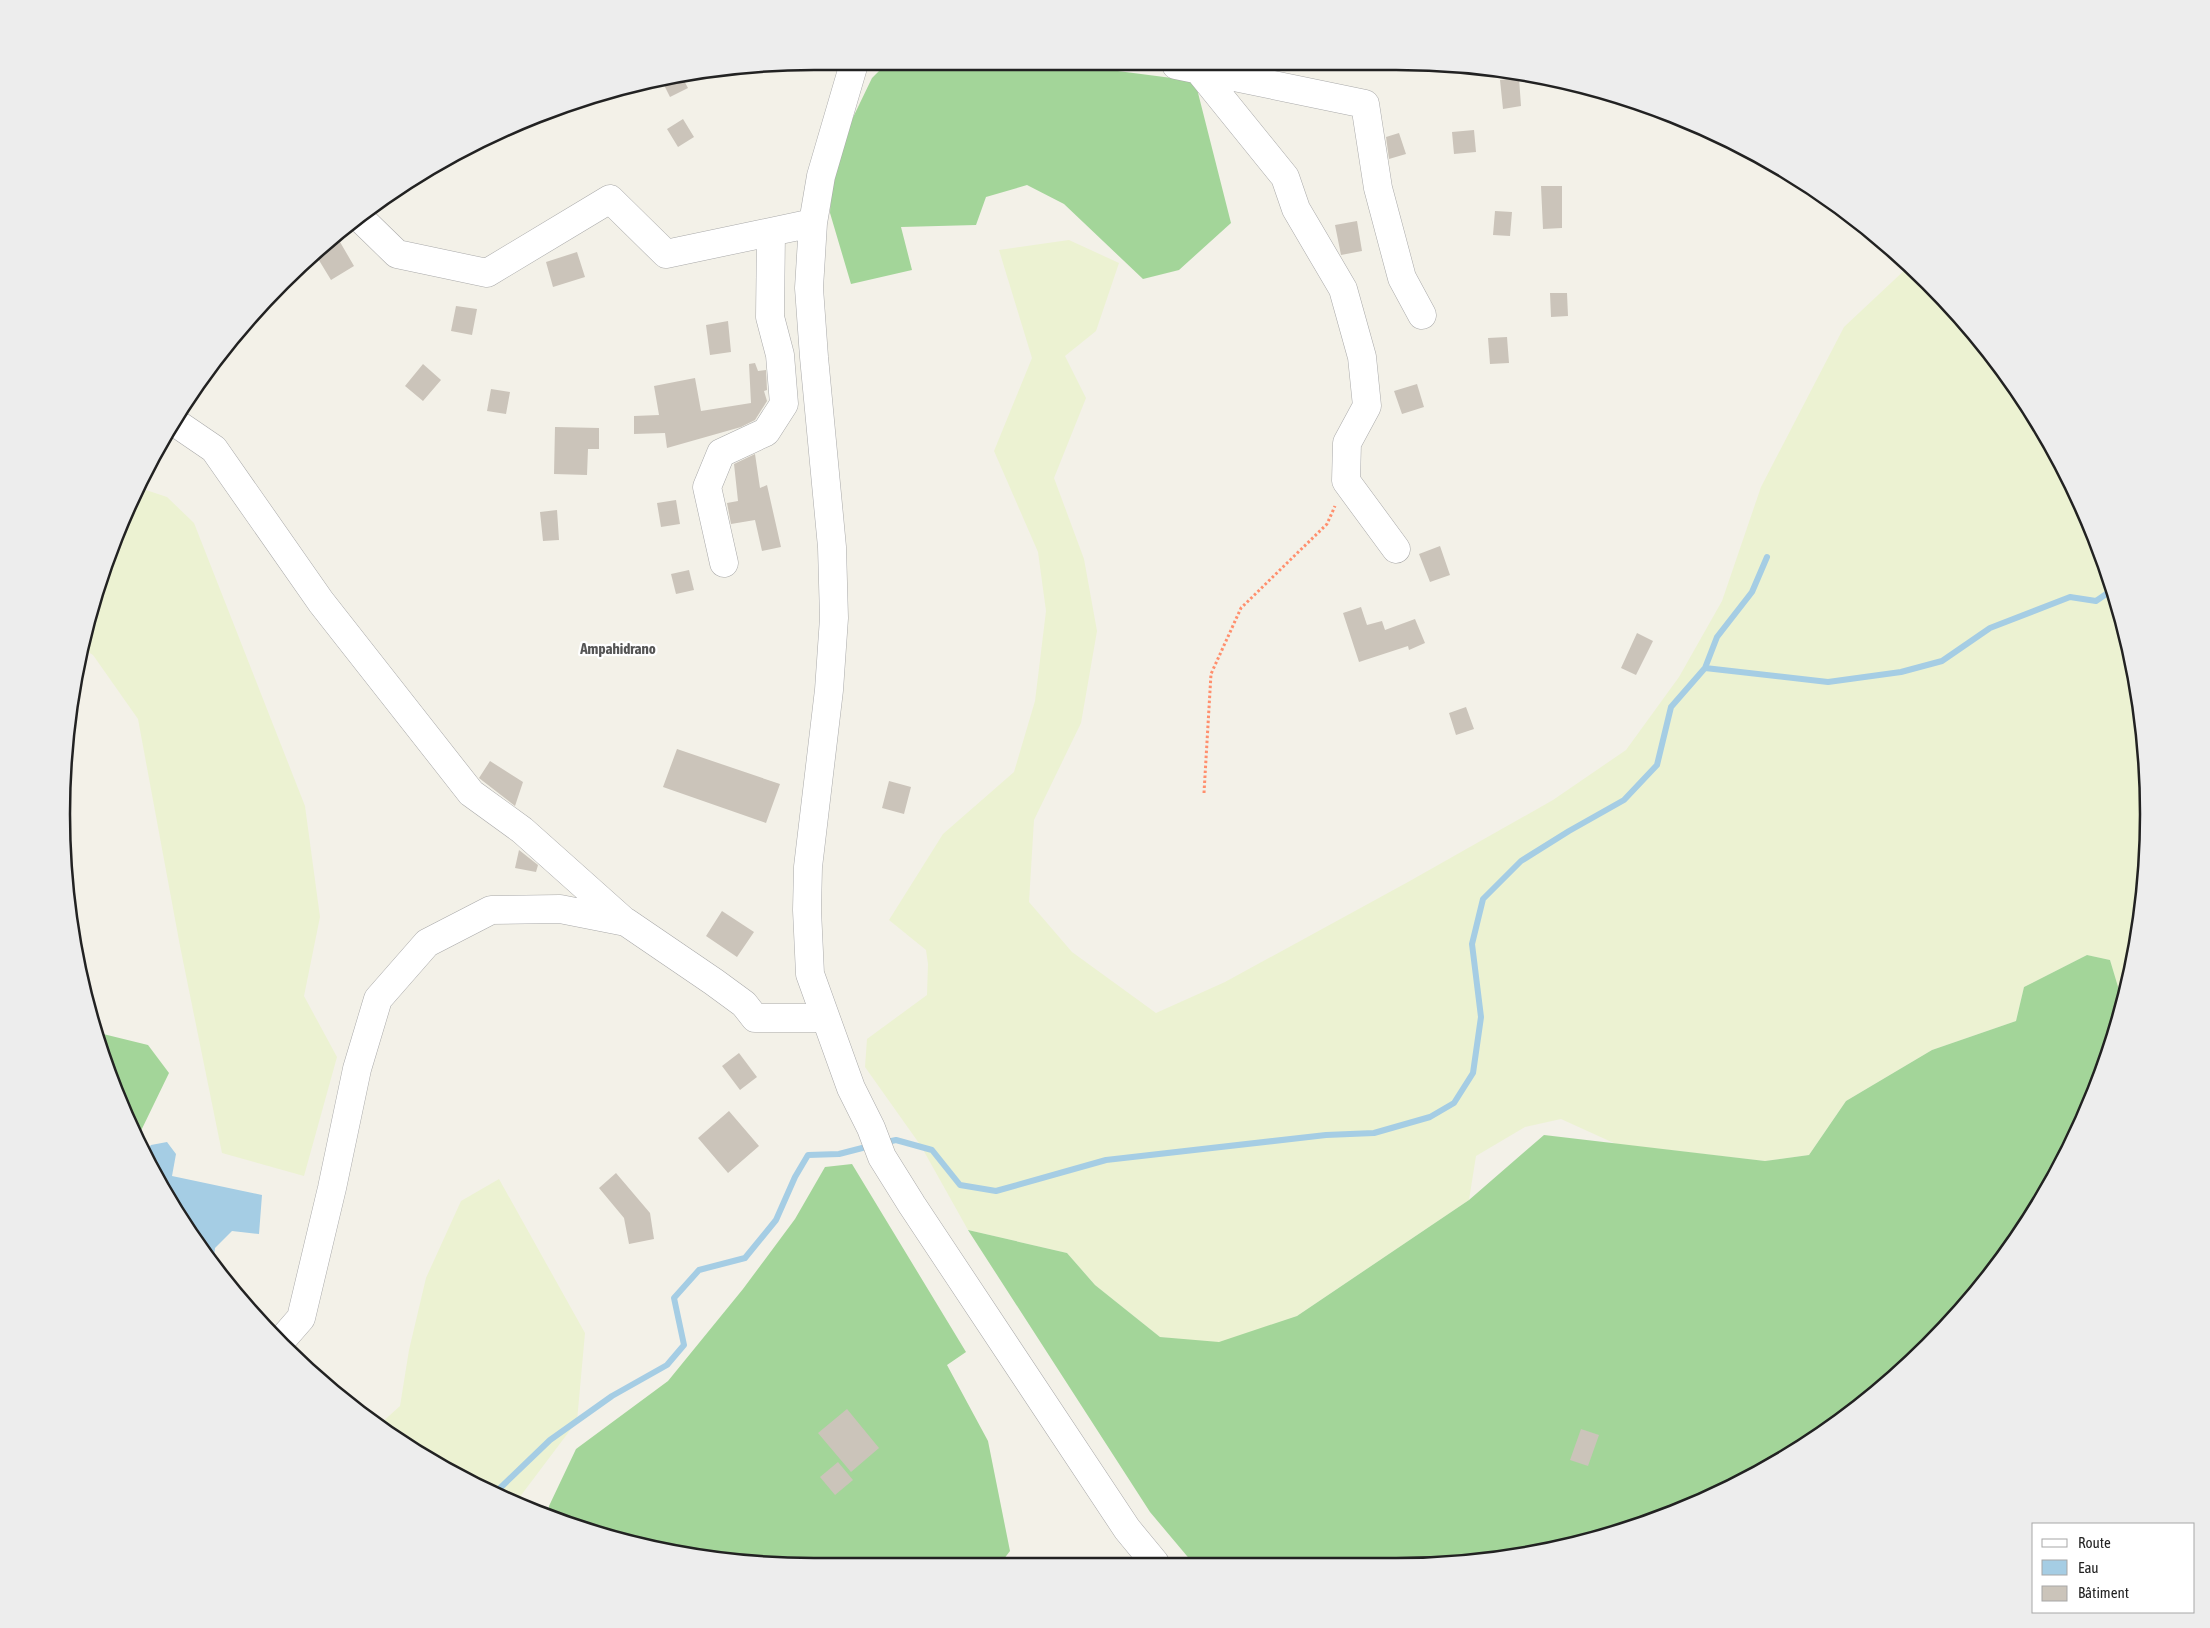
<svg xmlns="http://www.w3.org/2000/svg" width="2210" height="1628" font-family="'Asap Condensed',sans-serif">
<rect width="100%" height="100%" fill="#f3f1e8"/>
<path fill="#ecf2d2" d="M1069,240L1119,263L1096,331L1065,356L1086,398L1054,478L1084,559L1097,631L1081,723L1034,820L1029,902L1072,952L1156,1013L1225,982L1408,882L1553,800L1626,750L1679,677L1722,601L1761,487L1844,327L1909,266L1993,356L2071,481L2123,619L2147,764L2142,912L2122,1000L2110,960L2087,955L2024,987L2016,1021L1932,1050L1846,1101L1809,1155L1765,1161L1616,1144L1561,1119L1525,1127L1476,1156L1469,1200L1297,1316L1219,1343L1160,1337L1095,1285L1067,1253L968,1230L921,1146L865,1067L867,1039L927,995L928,964L926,950L889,920L943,834L1014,772L1035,701L1046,611L1038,552L994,451L1032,358L999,250Z
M137,487L167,497L194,523L305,806L320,917L304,996L337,1057L304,1176L222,1153L180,946L138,719L93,655L83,649L101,572Z
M499,1179L585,1333L577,1421L516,1502L438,1466L380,1424L400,1406L409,1350L426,1278L461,1201Z"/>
<path fill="#a3d599" d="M1056,65L1087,67L1195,81L1231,223L1179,270L1143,279L1064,204L1027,185L986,197L976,225L901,227L912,270L851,284L830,213L832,161L872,78L883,67Z
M2087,955L2110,960L2122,1000L2109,1056L2048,1190L1962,1310L1854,1411L1773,1466L1684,1509L1591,1541L1495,1560L1192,1562L1150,1512L968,1230L1067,1253L1095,1285L1160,1337L1219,1342L1297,1316L1469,1200L1544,1135L1765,1161L1809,1155L1846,1101L1932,1050L2016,1021L2024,987Z
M95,1032L148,1045L169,1073L137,1139L118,1102Z
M852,1164L966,1352L947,1365L988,1441L1010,1551L1000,1564L764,1565L667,1552L572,1527L549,1516V1506L576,1449L668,1381L743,1289L795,1219L825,1167Z"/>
<path fill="#a5cde4" d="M167,1142L176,1154L172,1176L262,1195L259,1234L232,1231L215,1248L213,1267L162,1190L144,1154L151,1145Z"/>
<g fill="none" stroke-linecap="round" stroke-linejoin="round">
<path stroke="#a5cde4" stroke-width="6" d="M1705,668L1828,682L1901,672L1942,661L1990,628L2070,597L2096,601L2112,590
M882,1143L896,1140L932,1150L960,1185L996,1191L1106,1160L1326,1135L1374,1133L1430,1117L1454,1103L1473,1073L1481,1017L1472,944L1483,899L1521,861L1569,831L1624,800L1657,765L1671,707L1705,668L1717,637L1752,592L1767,557
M496,1492L550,1440L612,1396L667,1365L684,1345L674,1298L699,1270L745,1258L776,1220L795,1177L808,1155L839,1154L870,1146"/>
</g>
<path fill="#cbc4ba" d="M681,75L688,88L670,97L661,79Z
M1519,78L1521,106L1503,109L1500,80Z
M683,119L694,137L678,147L667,129Z
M1474,130L1476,152L1454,154L1452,132Z
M1399,133L1406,154L1389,159L1386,137Z
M1541,186H1562V228L1543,229Z
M1495,211L1512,212L1510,236L1493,235Z
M1357,221L1362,251L1341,255L1335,225Z
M340,242L354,266L331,280L317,257Z
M577,252L585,277L553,287L546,262Z
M1550,293H1567L1568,316L1551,317Z
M456,306L477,309L472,335L451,331Z
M728,321L731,352L710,355L706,325Z
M1507,337L1509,363L1490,364L1488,338Z
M755,363L758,371L766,370L767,390L764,391L767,401L755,420L741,427L667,448L665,433L634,434V416L659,415L654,386L695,378L701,411L751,403L749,364Z
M423,364L441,380L423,401L405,386Z
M1417,384L1424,407L1402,414L1394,391Z
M491,389L510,392L506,414L487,411Z
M555,427L599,428V449H588L587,475L554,474Z
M755,454L760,488L767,485L781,547L762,551L755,520L731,524L727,503L738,501L734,464Z
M676,500L680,524L661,527L657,503Z
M557,510L559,540L543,541L540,512Z
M1440,546L1450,575L1430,582L1419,554Z
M689,570L694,590L676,594L671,574Z
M1361,607L1367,625L1382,621L1385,630L1415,619L1425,643L1409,650L1408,646L1359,662L1343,613Z
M1637,633L1653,641L1636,675L1621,668Z
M1466,707L1474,729L1456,735L1449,713Z
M677,749L780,784L766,823L663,787Z
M490,761L523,782L515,806L479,778Z
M889,781L911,787L904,814L882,808Z
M519,850L538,865L536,872L515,868Z
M722,911L754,932L737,957L706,936Z
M739,1053L757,1077L740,1090L722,1066Z
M729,1111L759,1146L728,1173L698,1138Z
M616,1173L650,1213L654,1239L629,1244L624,1218L599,1188Z
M847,1409L879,1448L851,1472L818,1433Z
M1581,1429L1599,1435L1588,1466L1570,1460Z
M838,1462L853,1480L835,1495L820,1477Z"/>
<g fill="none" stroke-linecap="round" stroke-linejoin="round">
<g stroke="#a9a9a9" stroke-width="29">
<path id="minor" d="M1176,65L1365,104L1378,188L1402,278L1422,315
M853,67L821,176L813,223L809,288L814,357L832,547L834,618L829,690L808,867L807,910L810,974L851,1088L871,1128L882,1157L912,1205L1127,1529L1155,1563
M1196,67L1285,177L1296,209L1343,289L1362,357L1367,406L1347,443L1346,481L1396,549
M359,217L397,254L487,273L610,199L666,254L813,223
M173,421L214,449L321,602L471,793L522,830L624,921
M724,563L707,487L721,453L766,432L784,404L780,355L770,317L771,233
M281,1341L301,1318L332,1188L357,1069L378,999L427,943L491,910L560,909L626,922L714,982L744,1004L755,1018H824"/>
</g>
<path stroke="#ff8f6d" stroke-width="3" stroke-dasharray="2.5 2.5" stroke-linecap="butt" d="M1204,793L1211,674L1241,608L1327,524L1335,506"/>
<use href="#minor" stroke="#fff" stroke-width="28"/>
</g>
<g text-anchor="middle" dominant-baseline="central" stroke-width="4.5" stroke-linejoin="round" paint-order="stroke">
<g font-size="15" font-weight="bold" fill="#555" stroke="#fff">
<text x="618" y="648">Ampahidrano</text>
</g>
</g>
<path d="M0 0H2210V1628H0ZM814 70H1396A744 744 0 0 1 2140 814V814A744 744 0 0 1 1396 1558H814A744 744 0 0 1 70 814V814A744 744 0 0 1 814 70Z" fill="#ededed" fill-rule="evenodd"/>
<path fill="none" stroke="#222" stroke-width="2.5" d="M814 70H1396A744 744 0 0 1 2140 814V814A744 744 0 0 1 1396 1558H814A744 744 0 0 1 70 814V814A744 744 0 0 1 814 70Z"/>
<rect x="2032" y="1523" width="162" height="90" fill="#ffffff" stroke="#a7a7a7"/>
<rect x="2042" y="1539" width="25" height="8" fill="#ffffff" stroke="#a7a7a7"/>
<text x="2078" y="1548" font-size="15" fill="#222222">Route</text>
<rect x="2042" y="1560" width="25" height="15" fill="#a5cde4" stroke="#a7a7a7"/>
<text x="2078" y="1573" font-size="15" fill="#222222">Eau</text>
<rect x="2042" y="1586" width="25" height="15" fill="#cbc4ba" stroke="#a7a7a7"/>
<text x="2078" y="1598" font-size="15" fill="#222222">Bâtiment</text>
</svg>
